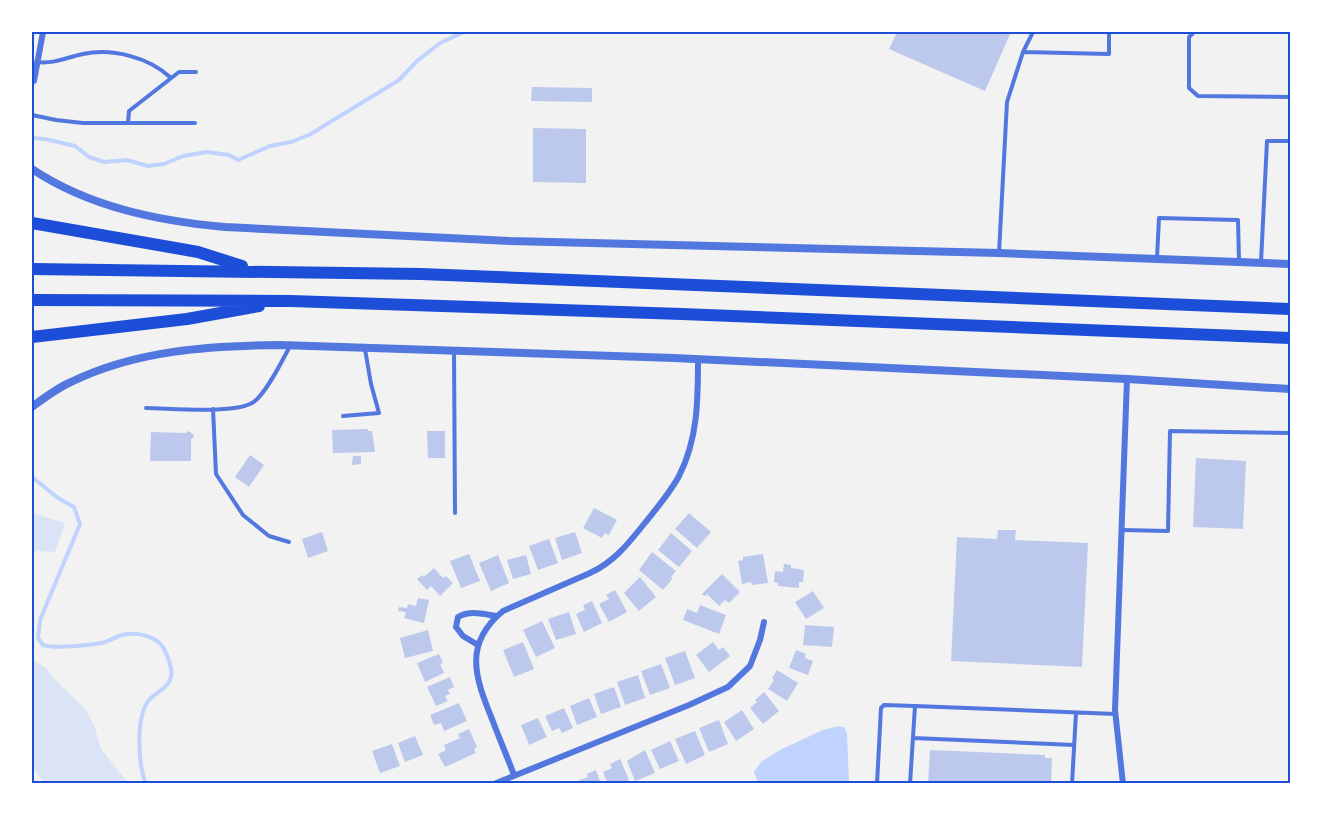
<svg xmlns="http://www.w3.org/2000/svg" width="1322" height="815" font-family="Raleway,sans-serif">
<rect width="100%" height="100%" fill="#f2f2f2"/>
<path fill="#dbe4f7" d="M32,513L65,523L55,552L37,551L32,554Z
M32,659L46,668L52,677L85,709L94,725L101,749L128,783H45L32,768Z"/>
<path fill="#bfd3fe" d="M839,726L845,728L847,734L849,783H758L754,772L762,761L782,749L823,730Z"/>
<g fill="none" stroke-linecap="round" stroke-linejoin="round">
<path stroke="#bfd3fe" stroke-width="4" d="M32,138L45,139L75,146L89,157L104,162L127,160L148,166L164,164L183,156L207,152L229,155L238,160L270,146L291,142L309,135L399,80L417,61L440,43L464,32
M32,477L58,498L74,507L80,524L40,620L38,638L43,645C55,649 89,645 102,643C109,641 113,638 119,636C134,631 157,635 164,649C168,657 174,672 170,680C167,688 156,693 150,699C135,715 138,764 146,784"/>
</g>
<path fill="#bdc9ec" d="M897,32H1011L985,91L889,49Z
M532,87L592,88V102L531,101Z
M533,128L586,129V183L533,182Z
M368,429V431H372L375,452L333,453L332,430Z
M188,431L193,434L194,437L191,439V461H150L151,432L186,433Z
M427,431H445V458H428Z
M250,455L264,465L249,487L235,477Z
M353,456H361V464L352,465Z
M1196,458L1246,461L1243,529L1193,527Z
M594,508L617,520L609,535L605,533L602,538L583,528Z
M689,513L711,532L697,548L675,529Z
M998,530H1016L1015,540L1088,543L1082,667L951,661L957,537L997,539Z
M322,532L328,551L308,558L302,539Z
M575,532L582,553L562,560L555,538Z
M671,533L692,551L679,567L658,550Z
M549,539L558,563L538,570L529,546Z
M652,552L676,571L671,577L673,578L663,590L639,570Z
M469,554L480,581L461,588L450,561Z
M763,554L768,583L752,585L751,582L742,584L738,561L743,560V557Z
M498,555L509,583L491,591L479,563Z
M526,555L531,574L513,579L507,560Z
M784,564L791,565V568L804,570L803,582H799V588L778,586V583L774,582L775,571L783,572Z
M434,568L443,578L446,576L453,583L440,596L431,586L427,590L417,579L422,575L424,577Z
M722,574L740,592L729,603L725,600L719,606L707,594L705,596L702,594Z
M640,577L656,597L639,611L624,593Z
M615,590L627,612L609,622L599,604L609,599L606,595Z
M813,591L824,608L806,619L795,602Z
M418,598L429,600L424,623L404,618L406,612L398,611L399,607L407,608L408,604L416,606Z
M592,601L602,623L584,632L576,614L585,610L583,605Z
M700,605L726,615L719,634L683,620L687,609L697,613Z
M569,612L576,634L556,640L548,619Z
M542,621L555,648L536,657L523,630Z
M805,625L834,627L832,647L803,645Z
M428,630L433,651L405,658L400,638Z
M523,642L534,669L514,677L503,650Z
M713,642L719,650L723,647L730,656L709,672L696,655Z
M796,650L806,654L805,658L813,661L808,675L789,668Z
M685,651L695,678L675,685L665,658Z
M439,654L443,663L440,664L444,673L425,682L417,663Z
M661,664L670,688L650,695L641,671Z
M777,670L798,683L787,701L768,689L774,680L772,678Z
M638,675L645,698L625,705L617,682Z
M450,677L454,687L448,690L450,694L445,696L448,701L436,706L427,687Z
M614,687L621,707L601,714L594,694Z
M764,692L779,711L763,724L750,708L757,702L755,700Z
M589,698L597,717L577,725L570,706Z
M459,703L467,721L444,731L441,723L434,725L430,715Z
M564,708L573,728L562,733L559,728L552,731L545,716Z
M742,710L754,729L736,741L724,722Z
M538,718L547,737L529,745L521,725Z
M719,720L728,744L709,752L699,728Z
M469,729L477,747L474,749L476,753L445,767L438,754L446,750L444,745L460,738L458,734Z
M695,731L705,755L686,764L675,739Z
M415,736L423,755L405,762L398,743Z
M670,741L679,761L660,769L651,750Z
M392,744L400,766L380,773L372,751Z
M645,750L655,773L635,781L627,761Z
M930,750L1045,755V758H1052L1051,784H928Z
M620,759L629,780L621,784H608L603,772L612,768L610,764Z
M596,770L601,784H580L579,780L588,777L587,774Z"/>
<g fill="none" stroke-linecap="round" stroke-linejoin="round">
<path stroke="#5277de" stroke-width="4" d="M1194,32L1189,37V88L1198,96L1290,97
M1023,52L1109,54V32
M36,62C56,64 64,58 83,54C112,48 149,57 171,78
M32,115L56,120L83,123H195
M128,123L129,111L179,72H196
M999,253L1007,102L1023,52L1033,32
M1157,258L1159,218L1238,220L1239,261
M1261,262L1267,141H1290
M454,351L455,513
M146,408C169,408 239,415 255,401C268,390 282,361 290,346
M213,409L216,474L243,515L269,536L289,542
M343,416L379,413L371,384L365,349
M1122,530L1168,531L1170,431L1290,433
M913,738L1074,745
M877,784L881,708L884,705L915,706
M910,784L915,706L1115,714
M1072,784L1076,713"/>
<path stroke="#5277de" stroke-width="6" d="M34,81L43,32
M478,645L463,636L456,627L458,617C470,610 483,614 496,616
M514,775C507,756 499,738 492,719C475,677 463,644 503,611L590,573C614,562 628,544 644,524C656,509 670,493 679,476C698,439 698,399 698,359
M494,784L689,705L728,687L750,666L760,640L764,622
M1123,784L1115,710L1127,379"/>
<path stroke="#5277de" stroke-width="8" d="M32,169C89,207 158,221 225,227L510,241L999,253L1290,264
M32,407C44,398 57,388 71,382C137,350 208,346 280,345L674,358L1127,379L1290,389"/>
<path stroke="#1d4ed8" stroke-width="12" d="M32,223L198,252L242,266
M32,269L421,274L1290,309
M32,300L291,301L682,314L1290,338
M32,337L187,319L259,306"/>
</g>
<rect width="1322" height="815" fill="none" stroke="#ffffff" stroke-width="66"/>
<rect x="33" y="33" width="1256" height="749" fill="none" stroke="#1d4ed8" stroke-width="2"/>
</svg>
